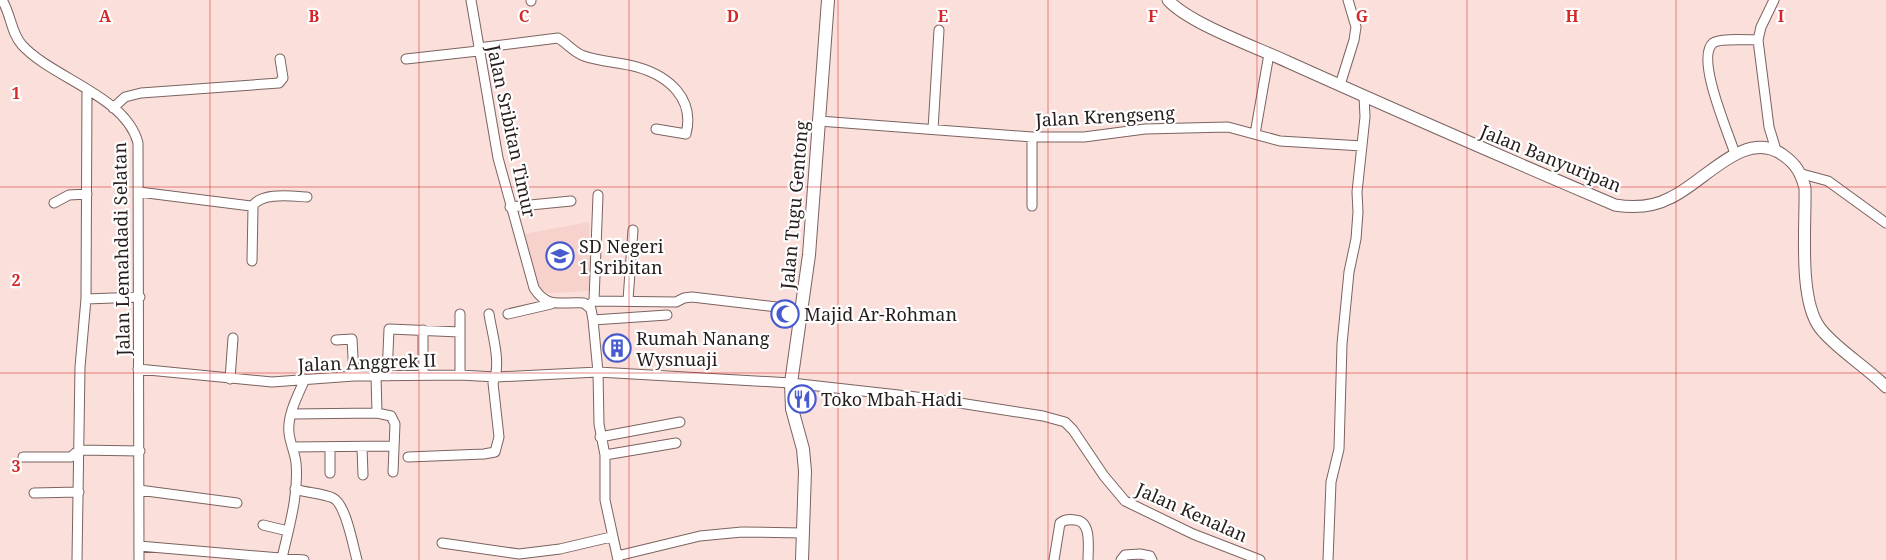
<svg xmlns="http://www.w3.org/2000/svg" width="1886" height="560" font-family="'Noto Serif',serif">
<rect width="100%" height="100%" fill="#fbdfdb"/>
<path fill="#f7d2cd" d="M589,222L591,291L550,293L541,290L538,287L524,234Z"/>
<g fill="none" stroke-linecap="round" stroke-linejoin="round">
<g stroke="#7b6360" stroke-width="11">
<path id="minor" d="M2,0C11,14 11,33 22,45C52,78 126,96 138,143L139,560
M471,0L498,158L534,288C548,310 562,301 584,303L591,309L593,320L598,372L599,424L605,455V500L618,560
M531,0V1
M1774,0L1761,27L1758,40L1769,127L1776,150
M478,48L558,38C567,43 574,53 584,56C601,62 620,62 637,67C669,76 695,99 686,134L656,129
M406,59L478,51
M1340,85L1354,40L1356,27L1348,0
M113,108L125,97L141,93L279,83L283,78L280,59
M819,121L1032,137H1084L1145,129L1228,127L1280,141L1362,146
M933,129L939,30
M1255,134L1269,54
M1735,154C1729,134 1695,58 1713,43C1719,38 1749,40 1758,40
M1802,174L1828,181L1886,223
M139,192L251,206L253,208L252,261
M54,203L69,195L87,194
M1032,206V137
M252,207C260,192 291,196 307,197
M510,207L571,201
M86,299L140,297
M628,300L633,230
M594,301L598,195
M588,306L594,301L676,302L684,298L692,297L802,310
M508,314L551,304
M593,320L667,315
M423,330V375
M336,340L352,339L354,376
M138,369L272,382L354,376L460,375L496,377L598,372L791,383L934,399L1043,416L1065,422L1073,430L1104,476L1125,501L1193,534L1260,560
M460,375V314
M376,376L377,413
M387,376L389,329L460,332
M230,379L233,338
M292,414L377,413L391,416L395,424L393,472
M600,437L680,422
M292,447L394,446
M330,447V473
M362,447L363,475
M605,455L676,443
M23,457H71L79,450L140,451
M408,457L484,454L495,452L499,437L493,383C502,364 492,334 489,314
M295,489C307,493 322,493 333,498C346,504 353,546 357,560
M139,490L237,503
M34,493L79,492
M263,525L288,531
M442,543L519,554L560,549L611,537
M139,546L304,560
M617,556L700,536L742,532L802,533
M282,558C289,527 299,494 296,463C295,453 290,443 289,433C287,415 298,395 305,379
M77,560L80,367L86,299L87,89
M1054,560L1060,523C1064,520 1069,519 1075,520C1092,521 1088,547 1088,560
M1121,560L1125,555L1140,554L1150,556L1152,560
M1328,560L1331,482L1339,449L1342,344L1349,272L1356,239L1358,212L1357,192L1365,117L1364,96"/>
</g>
<g stroke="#7b6360" stroke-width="13">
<path id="tertiary" d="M1168,0C1190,24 1256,47 1288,62C1397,111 1505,158 1615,205C1633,208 1653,207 1670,198C1704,183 1745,127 1783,155C1796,164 1801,173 1805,188C1806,224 1798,299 1820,328C1836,349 1867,367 1886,387"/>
</g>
<g stroke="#7b6360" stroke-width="14">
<path id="secondary" d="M802,560L805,471L803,449L792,409L791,383L809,255L828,0"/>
</g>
<use href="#minor" stroke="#fff" stroke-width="9"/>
<use href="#tertiary" stroke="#fff" stroke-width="11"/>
<use href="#secondary" stroke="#fff" stroke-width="12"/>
</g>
<path fill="none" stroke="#d62828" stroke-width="1" stroke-opacity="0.55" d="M210,0V560M419,0V560M629,0V560M838,0V560M1048,0V560M1257,0V560M1467,0V560M1676,0V560M0,187H1886M0,373H1886"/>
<defs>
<g id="school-ring" transform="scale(1.4375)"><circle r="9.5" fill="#fff" stroke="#475bcf" stroke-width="1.5"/><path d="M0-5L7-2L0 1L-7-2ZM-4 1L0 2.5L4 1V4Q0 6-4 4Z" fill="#475bcf"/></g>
<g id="mosque-ring" transform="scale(1.4375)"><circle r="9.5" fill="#fff" stroke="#475bcf" stroke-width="1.5"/><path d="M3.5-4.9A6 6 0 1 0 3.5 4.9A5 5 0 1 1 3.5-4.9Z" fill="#475bcf"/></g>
<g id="building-ring" transform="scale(1.4375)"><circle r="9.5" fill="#fff" stroke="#475bcf" stroke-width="1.5"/><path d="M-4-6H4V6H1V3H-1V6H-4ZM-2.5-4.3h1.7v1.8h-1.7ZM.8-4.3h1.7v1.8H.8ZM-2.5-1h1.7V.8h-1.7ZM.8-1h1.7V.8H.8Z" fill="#475bcf"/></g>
<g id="restaurant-ring" transform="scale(1.4375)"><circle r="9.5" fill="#fff" stroke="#475bcf" stroke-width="1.5"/><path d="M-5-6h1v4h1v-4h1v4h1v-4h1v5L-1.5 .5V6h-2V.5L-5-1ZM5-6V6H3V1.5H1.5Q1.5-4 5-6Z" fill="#475bcf"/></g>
</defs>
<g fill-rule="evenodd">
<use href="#school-ring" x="560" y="256"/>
<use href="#mosque-ring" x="785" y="314"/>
<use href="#building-ring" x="617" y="348"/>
<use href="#restaurant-ring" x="802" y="399"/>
</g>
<g text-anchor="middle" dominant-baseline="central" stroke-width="4.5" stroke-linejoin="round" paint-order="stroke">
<g font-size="18" fill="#271d1c" stroke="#fff">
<text transform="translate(1105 116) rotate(-3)">Jalan Krengseng</text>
<text transform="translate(512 131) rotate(78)">Jalan Sribitan Timur</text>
<text transform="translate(1551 158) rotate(22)">Jalan Banyuripan</text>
<text transform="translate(794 205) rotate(-85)">Jalan Tugu Gentong</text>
<text transform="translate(121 249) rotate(-91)">Jalan Lemahdadi Selatan</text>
<text transform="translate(367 362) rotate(-2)">Jalan Anggrek II</text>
<text transform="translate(1192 512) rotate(24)">Jalan Kenalan</text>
</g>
<g font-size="18" fill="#271d1c" stroke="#fff" text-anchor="start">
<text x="579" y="246">SD Negeri<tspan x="579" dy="21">1 Sribitan</tspan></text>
<text x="804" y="314">Majid Ar-Rohman</text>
<text x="636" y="338">Rumah Nanang<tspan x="636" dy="21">Wysnuaji</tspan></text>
<text x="821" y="399">Toko Mbah Hadi</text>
</g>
</g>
<g font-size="16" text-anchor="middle" font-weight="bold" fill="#d62828" stroke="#fff" stroke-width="4.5" stroke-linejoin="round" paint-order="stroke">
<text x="105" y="22">A</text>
<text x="314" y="22">B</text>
<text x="524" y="22">C</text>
<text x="733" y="22">D</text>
<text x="943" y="22">E</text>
<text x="1153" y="22">F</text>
<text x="1362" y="22">G</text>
<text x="1572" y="22">H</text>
<text x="1781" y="22">I</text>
<text x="16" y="99">1</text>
<text x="16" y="286">2</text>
<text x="16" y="472">3</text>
</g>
</svg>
